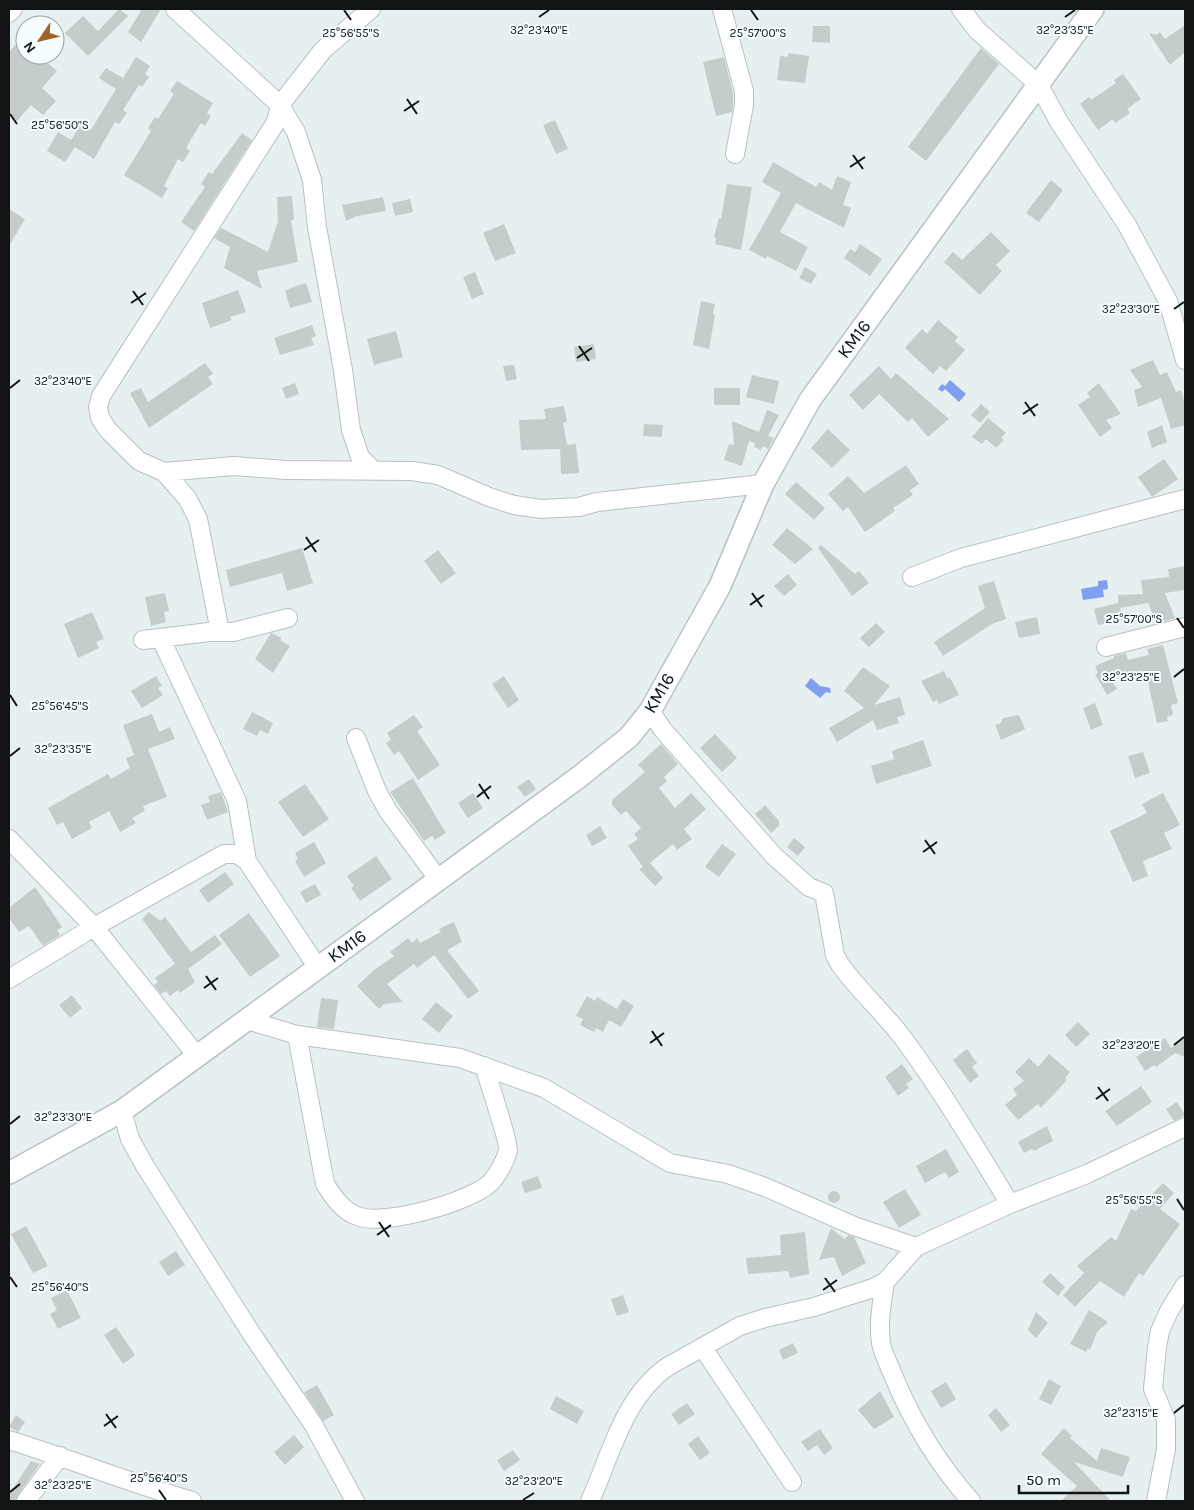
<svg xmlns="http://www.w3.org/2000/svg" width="1194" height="1510" font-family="Karla,sans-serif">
<rect width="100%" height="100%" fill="#e7f0f1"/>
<path fill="#809fef" d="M950,380L966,394L959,402L945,389L942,392L938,389L942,384L945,386Z
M1107,580L1108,589L1103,590L1104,597L1083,600L1081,589L1098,586V581Z
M811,678L820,686L830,688L831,693L826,692L820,698L805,686Z"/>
<path fill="#c5cdcb" d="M119,9L128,16L88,56L65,33L83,16L98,31Z
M142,9H161L141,42L128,32Z
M1185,25V52L1170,65L1149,33L1156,35L1160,32L1165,39Z
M813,26H830V43L812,42Z
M25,34V55H38L57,71L42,88L56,101L43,115L31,105L17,121L9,113V52Z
M981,48L999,64L926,161L908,147Z
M788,53L809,56L805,83L777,80L780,56L788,57Z
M136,57L150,66L145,74L149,77L142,87L139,85L123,110L127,113L119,124L115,122L94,159L75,147L65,162L47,151L58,132L71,140L81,124L91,130L116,89L99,78L106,68L123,78Z
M724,57L733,93V104L732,112L716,116L703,62Z
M1123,74L1141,99L1127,109L1130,113L1115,123L1113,119L1098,130L1080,104L1089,97L1091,100L1116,83L1114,80Z
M177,81L213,103L207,113L211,116L205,126L201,123L186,148L190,151L183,162L178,159L164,186L168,188L162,198L124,175L151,131L148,128L155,117L158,119L174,94L170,91Z
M555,120L568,149L556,154L543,125Z
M242,133L252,140L194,231L181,222L205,187L201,184L209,172L212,174Z
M773,162L816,187L819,182L832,190L837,176L851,182L843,205L851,208L844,228L796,203L780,232L808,247L796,271L767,256L766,259L749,250L781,193L762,182Z
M1051,180L1063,190L1039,222L1026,213Z
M727,184L752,187L741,250L715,244L716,238L714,237L719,218L721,219Z
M292,196L294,220H291L298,262L257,271L262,289L224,268L230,247L214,238L221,228L268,252L278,221L277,197Z
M383,197L386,211L357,216L346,221L342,205Z
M410,199L413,212L395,216L392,203Z
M9,209L25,219L9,246Z
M504,224L516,253L495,261L483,233Z
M991,232L1010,251L996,265L1002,271L980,295L944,262L953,252L962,260Z
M860,244L882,259L870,276L844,258L850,249L855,252Z
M805,267L817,274L811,284L799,278Z
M475,272L484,294L472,299L463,277Z
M306,283L312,302L290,308L285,290Z
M238,290L246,312L230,317L232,320L210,328L202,303Z
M701,301L715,304L713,314L715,315L709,349L693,345Z
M938,320L958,337L955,341L965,350L946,371L940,366L933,374L905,348L922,329L927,334Z
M312,325L316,336L311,338L314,345L280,355L274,338Z
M396,331L403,357L374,365L367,339Z
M594,344L596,359L576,362L574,347Z
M1153,360L1160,375L1167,372L1176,392L1181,390L1185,404V425L1171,429L1161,398L1138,407L1134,390L1142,387L1130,370Z
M205,363L213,374L208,377L213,384L149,428L130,393L141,388L148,402Z
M514,365L517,379L506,381L503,366Z
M879,366L891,379L896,373L949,419L928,437L912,418L908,422L879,394L863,410L849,395Z
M752,375L779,381L774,404L746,397Z
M295,383L299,394L286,399L282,388Z
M1099,383L1121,414L1106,420L1112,428L1100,437L1078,405L1090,397L1087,393Z
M714,388H740V405H714Z
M981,404L990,412L980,423L971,415Z
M564,406L567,422L563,423L567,445L576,444L579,473L561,474L560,449L521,450L519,420L546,419L544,409Z
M767,410L779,415L768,436L774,438L768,449L763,446L761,450L754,447L755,443L749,441L742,466L724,460L729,444L734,445L732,421L759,432Z
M988,418L1006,433L1001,438L1004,440L996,448L986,439L982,444L972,437Z
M644,424L663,425L662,437L643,436Z
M1162,425L1167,442L1152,448L1147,432Z
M828,429L850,450L832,468L811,448Z
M1164,459L1178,479L1152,497L1138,477Z
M906,465L919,484L910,490L913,495L893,508L895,511L865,532L848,507L843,511L828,494L848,476L864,493Z
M796,482L825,508L814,520L785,494Z
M787,528L813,549L795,564L772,545Z
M821,545L855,574L859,571L869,583L852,596L818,548Z
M302,548L313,583L287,591L282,573L230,587L226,570Z
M438,550L456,573L441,584L424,561Z
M1185,566V590L1165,593L1175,618L1162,622L1160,618L1155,620L1148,603L1120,608L1123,620L1098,625L1094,609L1118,603V595L1143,594L1141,580L1169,577L1168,569Z
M788,574L797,585L784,596L774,586Z
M994,581L1006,619L992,624L943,656L934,642L985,608L978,586Z
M165,593L169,611L164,612L166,622L151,626L145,597Z
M92,612L104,639L96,642L99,648L78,658L64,624Z
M1037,617L1040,634L1019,638L1015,622Z
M876,623L885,632L869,647L860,638Z
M271,633L282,638L280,640L290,646L273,673L255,659Z
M1163,645L1178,703L1171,705L1173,715L1167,717L1168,721L1157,723L1148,682L1145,683L1142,671L1111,679L1117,689L1107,695L1095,674L1098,673L1095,666L1114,658V656L1126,653L1128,660L1149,655L1147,649Z
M863,667L890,686L874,705L900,697L905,715L897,717L899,723L877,730L873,720L837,742L829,728L864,708L844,691Z
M944,671L947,678L949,677L953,683L959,695L939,704L937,700L933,702L921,681Z
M156,676L162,686L158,688L163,695L142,708L131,691Z
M504,676L519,700L508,708L492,684Z
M1095,703L1103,725L1091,730L1083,708Z
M252,712L273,723L268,734L260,730L257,736L243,729Z
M152,714L159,732L170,727L175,739L148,749L167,797L143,806L145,811L132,818L136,823L120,832L109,811L89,822L92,828L72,839L63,822L57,825L48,808L108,774L111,779L130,768L126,758L134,755L123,725Z
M414,715L423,727L417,731L440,765L418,780L399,751L394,755L386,743L391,740L387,733Z
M1019,715L1025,729L1001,740L995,725L1001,723L1003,718Z
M715,734L737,758L722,772L700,748Z
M923,740L932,766L876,784L871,766L894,759L892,751Z
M661,744L678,764L664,777L667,781L659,788L675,808L691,793L706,809L684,829L692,839L677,850L673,844L650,863L663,878L655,886L639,869L643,867L628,846L638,839L634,834L641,828L626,811L621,815L612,805V800L645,772L638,765Z
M1143,752L1150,773L1135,778L1128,756Z
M413,778L446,833L435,840L432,836L424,841L390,792Z
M529,779L536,789L525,797L517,787Z
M305,784L329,819L303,837L278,802Z
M221,792L228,812L207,820L201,805L210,802L208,796Z
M473,793L483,808L468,818L458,803Z
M1163,793L1180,825L1164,833L1172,849L1143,861L1148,876L1133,882L1110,831L1147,813L1142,804Z
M765,805L779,821V826L771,833L755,814Z
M600,826L607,838L592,846L586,835Z
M794,838L805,847L798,856L787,847Z
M314,842L326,863L304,877L295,861L298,859L295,853Z
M722,844L736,854L719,877L705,867Z
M376,856L392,879L360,901L351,888L354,886L347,876Z
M225,872L234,884L208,903L199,890Z
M315,884L321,895L306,903L300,892Z
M35,887L62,927L57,930L60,935L43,946L29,926L19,932L9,918V908Z
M149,912L160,921L165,917L191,952L215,935L222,944L188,969L195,982L180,993L178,990L170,996L166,991L161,994L154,985L158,982L155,978L175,964L142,919Z
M249,913L280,956L250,977L219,935Z
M454,922L462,942L447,950L479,991L468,999L434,955L417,968L414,964L387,984L403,1002L384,1004L379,1009L357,986L374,970L394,956L390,952L408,938L412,943L417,938L420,943L441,932L439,929Z
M72,995L82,1008L70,1018L59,1005Z
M587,996L595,1001L597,997L617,1009L623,999L634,1006L621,1027L609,1020L603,1032L596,1028L594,1032L580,1025L583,1019L576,1016Z
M321,998L338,1000L334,1029L317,1027Z
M436,1002L453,1016L439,1033L422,1019Z
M1078,1022L1090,1034L1076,1047L1065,1035Z
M1165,1038L1171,1048L1185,1038V1057L1175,1053L1156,1067L1154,1065L1145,1071L1136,1057Z
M967,1049L977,1063L972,1067L979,1076L970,1083L953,1060Z
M1049,1054L1070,1072L1065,1078L1067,1080L1041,1108L1038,1104L1018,1120L1005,1105L1017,1095L1013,1089L1024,1081L1015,1072L1029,1058L1038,1067Z
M902,1064L913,1079L906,1084L909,1088L898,1096L885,1077Z
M1141,1086L1152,1102L1117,1126L1105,1111Z
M1177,1102L1185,1115L1174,1121L1166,1109Z
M1047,1126L1053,1141L1034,1151L1032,1149L1024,1153L1018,1142Z
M946,1149L959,1172L949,1178L945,1172L925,1183L916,1166Z
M538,1176L542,1188L525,1193L521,1182Z
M1163,1183L1174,1193L1160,1209L1180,1224L1143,1276L1139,1273L1124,1297L1100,1281L1075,1307L1063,1295L1084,1273L1077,1266L1111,1237L1116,1241L1131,1209L1136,1211Z
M905,1189L921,1215L899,1228L883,1202Z
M828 1197a6 6 0 1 1 12 0a6 6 0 1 1-12 0Z
M26,1226L48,1266L33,1273L11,1234Z
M831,1228L844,1239L849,1235L854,1237L866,1263L842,1276L834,1257L819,1260Z
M805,1232L809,1274L790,1278L788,1271L748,1274L746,1258L781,1255L780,1235Z
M176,1251L185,1265L168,1276L159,1262Z
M1050,1273L1065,1287L1058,1296L1042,1282Z
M67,1290L81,1318L58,1329L50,1314L57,1310L51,1298Z
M623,1295L629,1312L617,1316L611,1299Z
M1089,1310L1108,1322L1097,1332L1090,1350L1088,1348L1086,1352L1070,1344Z
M1036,1312L1048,1323L1036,1338L1028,1330Z
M116,1327L135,1355L123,1364L104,1335Z
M793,1343L798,1353L783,1360L779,1350Z
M1049,1379L1061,1386L1051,1405L1039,1399Z
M946,1382L956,1399L941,1408L931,1391Z
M317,1385L334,1415L323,1421L304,1392Z
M880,1391L894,1417L874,1429L858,1410Z
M556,1396L584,1411L577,1424L550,1409Z
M687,1403L695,1414L679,1425L671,1414Z
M996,1408L1010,1425L1001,1432L988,1415Z
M16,1415L25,1422L18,1432L9,1427Z
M1064,1428L1072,1436L1070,1438L1097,1461L1101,1448L1130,1457L1123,1477L1074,1462L1111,1501H1061L1077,1486L1041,1454Z
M820,1429L833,1448L824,1455L817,1445L808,1451L801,1442Z
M294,1435L304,1447L285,1465L274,1452Z
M698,1436L710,1453L700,1460L688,1444Z
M513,1450L520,1460L504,1471L497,1460Z
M31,1461L40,1464L18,1495L16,1501H9V1495Z"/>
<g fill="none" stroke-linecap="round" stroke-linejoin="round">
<g stroke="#b8c1c2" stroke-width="20">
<path id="minor" d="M175,9L280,105L296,132L312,180L317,227L343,370L351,430L360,457L373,470
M722,9L744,91V105L735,154
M961,9L977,30L1039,85L1059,122L1127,225L1168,301L1185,360
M9,13L13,9
M164,472L234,466L286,470L412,471L438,475L489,497L514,505L541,509L579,507L597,502L763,484
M912,577L961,558L1185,499
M220,632L198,519L187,498L164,472L139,461L108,430L100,418L98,407L101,396L276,122L280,105L323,50L371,9
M161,639L237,801L247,861
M143,640L209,632H233L288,618
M1106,647L1185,627
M650,711L663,730L774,856L809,887L824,893L835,955L839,963C858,990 883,1012 903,1038C942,1091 976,1148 1010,1204
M356,738L377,791L388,811L439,880
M9,839L94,927L197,1056
M9,979L94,927L224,854H237L247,861L318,968
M247,1020L297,1035L460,1058L544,1088L670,1163L728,1174L765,1187L854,1226L916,1247
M297,1035L325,1184C334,1198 343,1212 360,1217C387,1225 470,1202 490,1183C497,1176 506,1160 508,1150C509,1142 488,1079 484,1066
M122,1111L130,1139L145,1166L251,1333L313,1424L355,1501
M885,1282C882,1302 878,1323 881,1343C883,1354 889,1365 893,1375C912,1421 938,1464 971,1501
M703,1348L792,1482
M9,1440C70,1459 130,1483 192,1501
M26,1501L60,1456
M590,1501C611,1455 623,1398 667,1367L740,1326L765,1318L814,1307L873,1288L885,1282L916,1247L1010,1204L1087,1174L1185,1127
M1156,1501L1166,1449V1420L1153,1389L1157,1347L1160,1331L1169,1311L1185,1285"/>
</g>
<g stroke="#b8c1c2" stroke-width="24">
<path id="tertiary" d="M9,1173L122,1111L579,777L629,737L650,711L720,586L763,484L810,400L1093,9"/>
</g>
<use href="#minor" stroke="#fff" stroke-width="18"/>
<use href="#tertiary" stroke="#fff" stroke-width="21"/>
</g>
<path fill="none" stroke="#111415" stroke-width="2" d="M344,10L351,20M751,10L758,20M539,17L549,10M1065,17L1075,10M407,99L417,114M404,111L419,101M10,114L17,124M853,155L863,169M850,167L865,157M133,291L143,305M131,303L146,293M1174,309L1184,302M579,346L589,361M577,358L592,348M10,388L20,380M1025,402L1035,416M1023,414L1038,404M306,537L316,552M304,550L319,540M752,593L762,607M750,605L764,595M1177,618L1184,628M1174,677L1184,669M10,695L17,706M10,756L20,748M479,784L489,799M477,797L491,786M925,840L935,854M923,852L937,842M206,976L216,990M204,988L218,978M652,1031L662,1046M650,1043L664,1033M1174,1045L1184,1037M1098,1087L1108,1101M1096,1099L1110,1089M10,1124L20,1116M1177,1199L1184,1210M379,1222L389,1237M377,1235L391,1225M10,1277L17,1287M825,1278L835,1292M823,1290L837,1280M1174,1413L1184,1405M106,1414L116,1428M104,1426L118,1416M159,1490L166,1500M10,1492L20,1484M523,1500L534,1493"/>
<g text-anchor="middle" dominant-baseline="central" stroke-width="4" stroke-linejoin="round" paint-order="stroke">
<g font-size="18" fill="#111415" stroke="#f5fdff">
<text transform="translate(854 339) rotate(-53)">KM16</text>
<text transform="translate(659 693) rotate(-60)">KM16</text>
<text transform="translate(347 946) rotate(-36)">KM16</text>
</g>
</g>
<g font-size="12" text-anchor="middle" fill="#111415" stroke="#f5fdff" stroke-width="4" stroke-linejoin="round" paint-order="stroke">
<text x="539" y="34">32°23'40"E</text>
<text x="1065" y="34">32°23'35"E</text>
<text x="351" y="37">25°56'55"S</text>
<text x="758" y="37">25°57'00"S</text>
<text x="60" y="129">25°56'50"S</text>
<text x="1131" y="313">32°23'30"E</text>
<text x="63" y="385">32°23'40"E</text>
<text x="1134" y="623">25°57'00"S</text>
<text x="1131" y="681">32°23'25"E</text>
<text x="60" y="710">25°56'45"S</text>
<text x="63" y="753">32°23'35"E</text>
<text x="1131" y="1049">32°23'20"E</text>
<text x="63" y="1121">32°23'30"E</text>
<text x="1134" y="1204">25°56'55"S</text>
<text x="60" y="1291">25°56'40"S</text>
<text x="1131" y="1417">32°23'15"E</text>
<text x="159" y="1482">25°56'40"S</text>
<text x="534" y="1485">32°23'20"E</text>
<text x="63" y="1489">32°23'25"E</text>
</g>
<rect width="1194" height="1510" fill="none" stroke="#111415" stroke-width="20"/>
<g transform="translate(40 40) rotate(235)"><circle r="24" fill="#f5fdff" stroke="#9aa0a1"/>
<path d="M0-4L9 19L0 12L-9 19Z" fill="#9f6525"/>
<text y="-8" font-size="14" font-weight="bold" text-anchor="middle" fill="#111415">N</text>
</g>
<path d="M1019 1485v8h109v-8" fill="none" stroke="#111415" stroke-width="2.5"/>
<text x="1026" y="1485" font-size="15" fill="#111415" stroke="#f5fdff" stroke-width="4" paint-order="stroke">50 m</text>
</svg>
